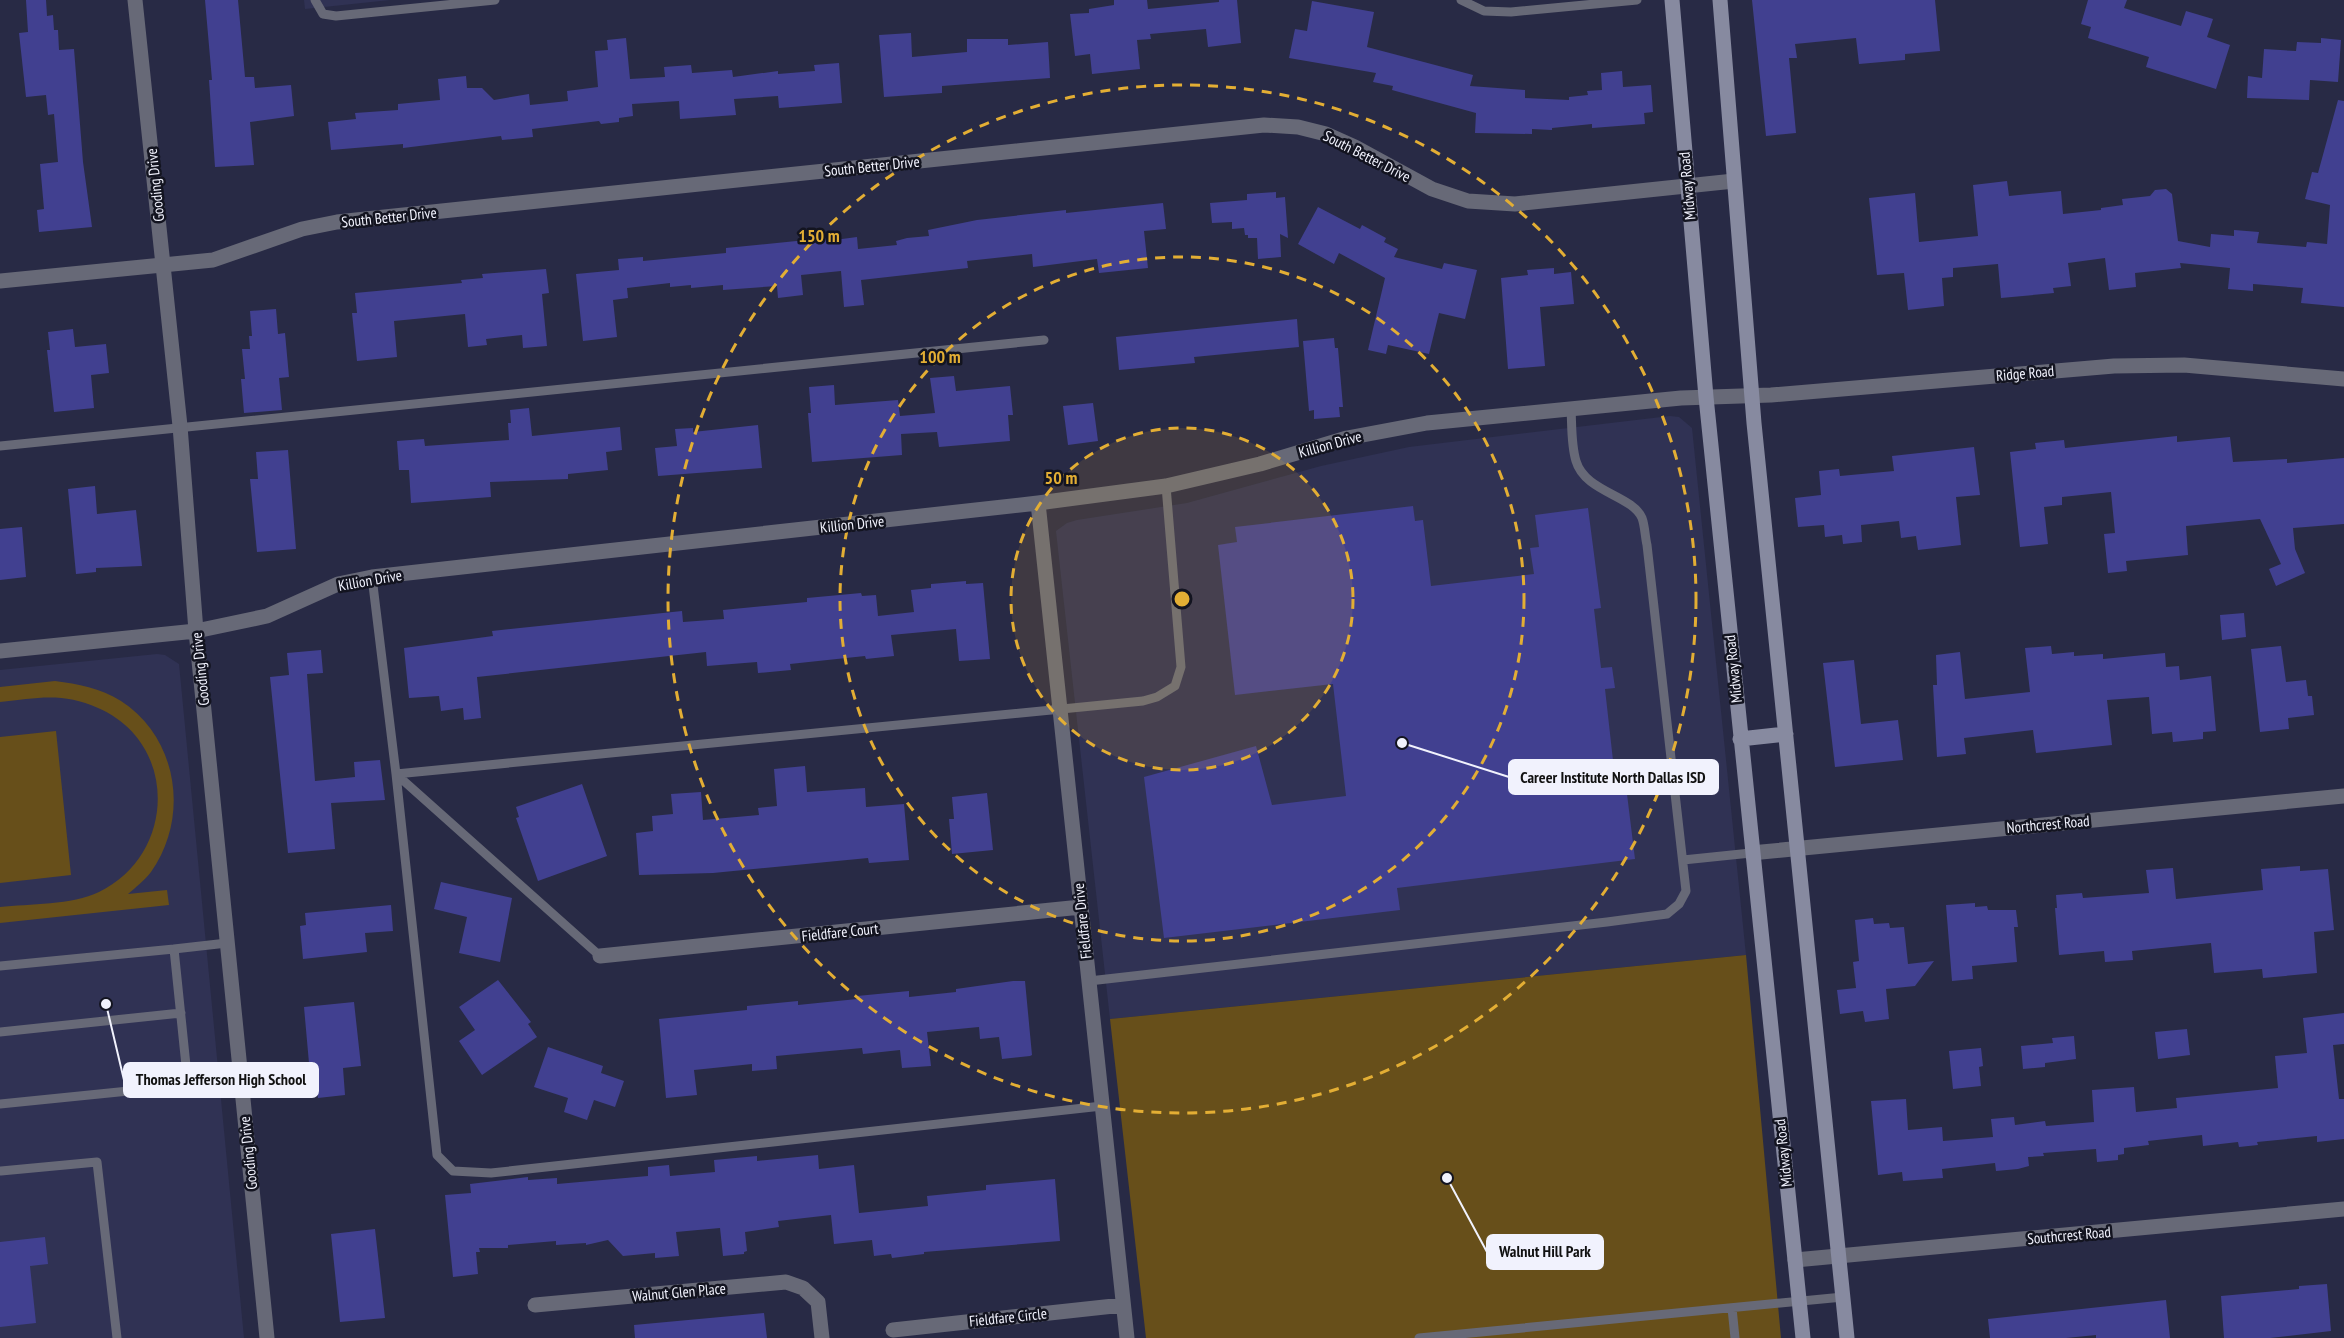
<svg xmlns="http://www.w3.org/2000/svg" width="2344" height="1338" font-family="'PT Sans Narrow',sans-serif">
<rect width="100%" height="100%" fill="#282a45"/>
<path fill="#303254" d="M304,0H390L305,9Z
M1670,416L1679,417L1692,428L1746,955L1110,1019L1056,531L1067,523L1077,520L1187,503L1321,466L1409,447Z
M157,654L165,655L179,664L244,1338H0V670Z"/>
<path fill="#674f1a" d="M55,681C78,684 100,688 121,701C178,738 190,817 151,872C144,881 136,887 128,894L167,890L169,905L0,923V907C29,904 72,905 99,892C176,855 179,743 98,708C63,692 37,698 0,702V687Z
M56,731L71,875L0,883V737Z
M1746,955L1781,1338H1146L1110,1019Z"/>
<path fill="#414090" d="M26,0H46L47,16L53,15L54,30H58L59,50L74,49L83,162L92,227L39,232L37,210L44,209L40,164L58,162L54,114L48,115L46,95L26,97L19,33L28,32Z
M205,0H238L245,77H254L255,88L291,85L294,116L250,122L254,165L215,167L209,80H212Z
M1114,0H1147L1148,9L1219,2V0H1237L1241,43L1208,47L1206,29L1150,34L1151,39L1137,40L1140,69L1092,74L1090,54L1075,56L1070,14L1089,13V9L1114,5Z
M1752,0H1935L1940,51L1905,54V60L1859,64L1856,38L1795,44L1797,58H1789L1796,133L1766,136Z
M2088,0H2127L2124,8L2181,26L2186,11L2213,19L2207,37L2230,45L2216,89L2146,67L2149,57L2088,38L2091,27L2081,24Z
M1312,1L1374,12L1367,47L1473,75L1470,86L1525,90V98L1569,100V97L1588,95L1587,91L1602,90L1601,73L1622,71L1623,87L1651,85L1653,112L1644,113L1645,124L1592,128V124L1552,128V130L1532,129V134L1475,133L1476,113L1392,90L1393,86L1373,82L1376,73L1289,58L1295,29L1307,31Z
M911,33L912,57L967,52V39H1008V45L1048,42L1050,78L942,86V93L884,97L879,35Z
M626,38L630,79L665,77L664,67L691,65L692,73L732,70L733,77L778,71V74L815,71L814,65L839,63L842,103L779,108L778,96L734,99L736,115L680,119L679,101L632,104L633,116L619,118V122L601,124L599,121L532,129L533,137L502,140L501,136L403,148V144L331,150L328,122L356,119L355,113L398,110V104L440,100L438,79L466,76L467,88H482L494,100L529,94L530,105L568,101L567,91L598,87L595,51L608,50L607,40Z
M2321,38L2341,40L2338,82L2310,80L2309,100L2247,98L2248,76L2262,78L2264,49L2296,51L2297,42L2321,43Z
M2338,100L2344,101V307L2301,303L2303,288L2253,284V291L2228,289L2230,268L2180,263L2181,268L2135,273L2136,287L2109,290L2105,258L2068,263L2071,286L2053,288L2054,293L2001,298L1998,264L1953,268V277L1942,278L1944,306L1908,310L1904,273L1877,275L1869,198L1915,193L1919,242L1978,236L1973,185L2007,181L2009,196L2061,191L2063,214L2101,210V208L2123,205L2122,199L2150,196L2155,190L2166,189L2172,194L2178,241L2210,247L2211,234L2234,236V230L2259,232L2257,243L2306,247L2307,242L2327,244L2330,205L2305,199L2312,172L2318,173Z
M1276,192V198L1285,197L1288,238L1280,234L1281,257L1258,259L1257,238H1248V235H1245L1244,228L1232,229V222L1212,223L1210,203L1247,200V194Z
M1163,203L1166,229L1144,231L1148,268L1099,273L1097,259L1033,267L1032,254L967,261L968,268L861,280L864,305L844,307L841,271L801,275L803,295L778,298L777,286L723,290V285L691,288V285L670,287V283L627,288L628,298L613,300L617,337L583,341L576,274L619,270L618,259L643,257V261L726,253V248L826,238L827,241L857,237L858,249L897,245L896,241L907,238L929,236L928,230L977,220L1066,210V213Z
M1318,207L1360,229L1362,225L1386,238L1384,242L1398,249L1394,257L1442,269L1444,263L1477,270L1465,319L1439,313L1429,354L1388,345L1386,354L1368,350L1385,278L1339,253L1334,264L1298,244Z
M1554,268V274L1571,272L1574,304L1540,307L1545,366L1508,369L1501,278L1528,275L1527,270Z
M546,269L549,293L542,294L547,346L523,348L522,335L486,339L487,345L468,347L465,314L394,321L397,357L357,361L352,313H357L355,293L462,283L461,280L483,278L482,274Z
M276,309L278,334L285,333L289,377L279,378L282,410L244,413L241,379H245L242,349H250L249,336H252L250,311Z
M1297,319L1299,347L1194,357L1195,363L1119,370L1116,337Z
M73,329L75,347L106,344L109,373L91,375L94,408L54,412L47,350H50L48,332Z
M1334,338L1335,348H1338L1343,407H1339L1340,417L1314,419V410L1309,411L1303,341Z
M954,376L956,391L1010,386L1013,415H1008L1010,441L939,447L937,432L901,434L902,455L812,462L808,413H811L809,387L834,385L835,405L898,400L900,416L935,413L930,378Z
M1093,403L1098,441L1068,445L1063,406Z
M529,408L532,436L620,427L622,450L606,452L608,470L568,474V479L490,482L491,497L411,503L409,470H399L397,441L424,439L425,446L509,440L508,423H511L510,410Z
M758,425L762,468L658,476L655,448L677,446L675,429L693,428V432Z
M2177,436V442L2230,437L2233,462L2287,459V463L2344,458V524L2293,528L2295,549L2305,573L2276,586L2269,569L2281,564L2260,519L2186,526L2188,555L2126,561L2127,571L2108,573L2104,534L2115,533L2111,492L2062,497V505L2044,507L2048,544L2020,547L2010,452L2036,449L2035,443L2064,440L2065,448Z
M1974,447L1980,495L1956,497L1961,545L1918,550L1916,536L1901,538L1899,521L1861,525L1862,542L1843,544L1842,535L1825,537L1824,525L1798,527L1795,498L1821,495L1819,471L1839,469L1840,476L1894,471L1892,456Z
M288,450L296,549L257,552L250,479H258L256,452Z
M95,486L97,514L136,510L142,566L96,568V572L76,574L68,489Z
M1413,506L1415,521L1423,520L1431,586L1534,574L1530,548L1539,547L1535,515L1588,508L1601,608L1594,609L1601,668L1612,667L1615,688L1605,689L1616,787L1626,786L1635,859L1397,888L1400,910L1164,938L1144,777L1256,746L1272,805L1346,796L1333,684L1235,695L1218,545L1237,542L1235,527Z
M22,527L26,577L0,580V529Z
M966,581V584L983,583L990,659L959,661L956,629L891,635L894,656L866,659L865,656L790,664L791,670L758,673L757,662L707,666L706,652L477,677L481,718L464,720L463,708L441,711L439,696L409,698L404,648L493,636L492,631L682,611L683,622L724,619L723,610L807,602V598L861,593L862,596L876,595L878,616L914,612L911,590L931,588V584Z
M2244,613L2246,637L2222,640L2220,615Z
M2051,646L2052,654L2074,652V656L2103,654V659L2165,653L2166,667L2179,666L2180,680L2211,676L2216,731L2203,732V739L2173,742L2172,732L2152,734L2149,697L2107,700L2112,745L2036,753L2033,730L1964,738L1966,754L1937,757L1933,685H1937L1936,655L1960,652L1965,699L2030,692L2025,648Z
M2281,646L2286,682L2306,680L2308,696H2312L2314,715L2288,718L2289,729L2260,732L2251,649Z
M321,650L323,673L307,674L315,781L355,777L354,762L380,760L385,800L331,803L335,849L288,853L270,677L289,675L287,653Z
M1854,660L1861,724L1898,720L1903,760L1835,767L1823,663Z
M805,766L807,792L865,788L866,807L904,804L909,860L869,863L868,858L713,873L639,875L636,833L653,831L652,816L673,814L671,794L701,792L703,820L759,815L758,808L777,806L774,769Z
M582,784L607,856L538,881L516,818L519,817L516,807Z
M987,793L993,850L952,854L949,819H954L952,797Z
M2300,866V871L2328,869L2334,930L2314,932L2317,973L2263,978L2262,969L2214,973L2211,943L2132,951L2133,960L2105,962L2104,951L2059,955L2055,908H2057L2056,895L2082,893L2083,898L2149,893L2146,870L2173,868L2176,899L2263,890L2261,869Z
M441,882L512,898L500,962L459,953L467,917L434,909Z
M1975,903V907L1987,906L1988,910H2016L2018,927H2014L2017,962L1972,966L1973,979L1952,981L1946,905Z
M391,905L393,931L365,933L367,952L303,959L300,926L306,925L305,913Z
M1873,918L1874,924L1889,923L1890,928L1904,927L1908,964L1934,961L1915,986L1886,989L1889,1019L1865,1022L1863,1011L1840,1014L1837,990L1856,988L1853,962L1859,961L1855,920Z
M498,980L531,1022L528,1024L537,1037L482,1075L459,1041L475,1030L459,1007Z
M1013,981H1025L1032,1055L1030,1056L1002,1059L999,1037L980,1039L979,1027L927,1032L931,1066L902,1068L900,1050L863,1054L862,1048L776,1056L777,1069L752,1071V1064L694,1070L697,1095L666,1098L659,1019L747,1010V1006L798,1001V1005L857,999V996L909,991V997L956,992V989Z
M354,1002L361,1066L343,1068L345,1095L318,1098L314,1062L309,1063L304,1007Z
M2344,1013V1044L2333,1045L2339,1099H2344V1139L2317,1142V1136L2257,1142L2258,1145L2239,1147L2238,1142L2203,1146L2202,1135L2148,1141L2149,1145L2124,1148V1154L2118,1155V1160L2097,1162L2096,1149L2043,1153L2044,1156L2028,1157L2029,1166L2018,1169L1996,1171L1995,1163L1942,1169L1943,1178L1903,1181L1902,1172L1878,1175L1871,1101L1906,1099L1908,1130L1942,1127L1943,1141L1993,1137L1991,1119L2014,1117L2015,1125L2045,1121L2046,1126L2094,1122L2092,1090L2134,1087L2136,1112L2177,1108L2176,1098L2278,1088L2275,1056L2307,1053L2303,1018Z
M2187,1029L2190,1055L2158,1059L2155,1032Z
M2074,1036L2076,1059L2045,1063V1067L2023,1069L2021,1046L2053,1043L2052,1038Z
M548,1047L603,1066L601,1073L624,1081L615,1107L594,1100L587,1120L564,1112L568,1098L534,1087Z
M1981,1048L1983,1066L1979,1067L1981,1086L1953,1089L1949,1051Z
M818,1155L819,1169L854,1165L859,1213L928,1206L927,1196L986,1190V1185L1055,1179L1060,1241L924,1252V1254L892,1258L891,1254L874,1256L872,1240L834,1244L831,1215L778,1221L779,1227L745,1232L747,1251L744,1252V1254L723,1256L720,1228L676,1232L679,1256L655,1258V1253L623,1256L608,1240L586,1245V1243L556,1245V1241L508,1245V1248H479L480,1252H476L478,1274L453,1277L445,1195L471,1193L470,1184L528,1177V1180L557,1178V1184L648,1176V1167L669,1165L670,1176L715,1172L714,1160L757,1156V1161Z
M375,1229L385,1318L340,1322L331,1234Z
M45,1237L48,1264L30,1266L36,1323L0,1327V1242Z
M2327,1284L2331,1331L2270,1338H2224L2221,1296L2299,1289V1286Z
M2166,1300L2170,1338H2096V1335L2066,1338H1990L1988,1319Z
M764,1313L767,1338H635L634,1325Z"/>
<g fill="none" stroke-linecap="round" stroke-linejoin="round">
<path stroke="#676977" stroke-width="9" d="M315,0L323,14L336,16L495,0
M1461,0L1484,11L1511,12L1637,0
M0,446L1044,340
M372,577L396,774L1143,701L1157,697L1175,686L1181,667L1166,486
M396,774L437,1155L453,1171L491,1173L1102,1106
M396,774L600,956
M1683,860L1751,853
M174,949L227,943
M0,966L174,949L188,1085L0,1104
M1089,981L1607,922L1667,914L1679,904L1686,891L1647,545C1645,537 1645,526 1642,518C1632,495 1585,492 1576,461C1571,445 1572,425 1571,409
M0,1032L181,1013
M188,1085L241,1079
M1,1171L97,1162L117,1338
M1732,1308L1735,1338
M1419,1338L1843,1297"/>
<path stroke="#676977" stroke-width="15" d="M135,0L180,426L196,631L267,1338
M0,281L213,260L302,229L337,222L1264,125L1298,127L1326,134L1355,147L1432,189L1468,201L1515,204L1734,181
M1038,503L1127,1338
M0,651L196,631L267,616L338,584L372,577L1038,503L1166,486L1260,464L1347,438L1427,423L1681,398L1771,395L2114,366L2184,365L2344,379
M1751,853L2344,796
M600,956L1081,907
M1795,1260L2344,1209
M535,1305L786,1282L803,1288L818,1302L822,1338
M893,1330L1123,1305"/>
<path stroke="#878aa0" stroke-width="15" d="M1672,0L1706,397L1803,1338
M1720,0L1754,423L1847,1338
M1740,739L1786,734"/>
</g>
<circle cx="1182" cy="599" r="171" fill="#e3ae34" fill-opacity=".12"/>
<g fill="none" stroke="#e3ae34" stroke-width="3" stroke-dasharray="10 8">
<circle cx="1182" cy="599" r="171"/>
<circle cx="1182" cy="599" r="342"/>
<circle cx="1182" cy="599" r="514"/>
</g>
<g text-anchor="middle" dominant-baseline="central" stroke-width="5" stroke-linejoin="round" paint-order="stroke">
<g font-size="15" fill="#f1f2fd" stroke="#131420">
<text transform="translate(1367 156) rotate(27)">South Better Drive</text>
<text transform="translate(872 166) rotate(-6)">South Better Drive</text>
<text transform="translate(155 185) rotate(-96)">Gooding Drive</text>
<text transform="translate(1687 186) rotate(-95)">Midway Road</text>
<text transform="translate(389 217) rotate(-6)">South Better Drive</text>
<text transform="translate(2025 373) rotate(-5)">Ridge Road</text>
<text transform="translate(1330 444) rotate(-15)">Killion Drive</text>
<text transform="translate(852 524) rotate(-6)">Killion Drive</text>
<text transform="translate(370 580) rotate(-10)">Killion Drive</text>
<text transform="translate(200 669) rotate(-96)">Gooding Drive</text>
<text transform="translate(1733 669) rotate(-96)">Midway Road</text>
<text transform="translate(2048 824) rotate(-5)">Northcrest Road</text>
<text transform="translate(1082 921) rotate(-96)">Fieldfare Drive</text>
<text transform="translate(840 932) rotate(-6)">Fieldfare Court</text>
<text transform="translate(248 1153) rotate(-96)">Gooding Drive</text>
<text transform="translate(1783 1153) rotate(-96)">Midway Road</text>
<text transform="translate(2069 1235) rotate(-5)">Southcrest Road</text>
<text transform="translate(679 1292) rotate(-5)">Walnut Glen Place</text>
<text transform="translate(1008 1317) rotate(-6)">Fieldfare Circle</text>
</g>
</g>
<circle cx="1182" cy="599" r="9" fill="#e3ae34" stroke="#131420" stroke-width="3"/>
<g font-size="18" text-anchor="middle" font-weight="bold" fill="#e3ae34" stroke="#131420" stroke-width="5" stroke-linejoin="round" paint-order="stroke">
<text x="819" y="242">150 m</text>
<text x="940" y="363">100 m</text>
<text x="1061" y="484">50 m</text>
</g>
<path fill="none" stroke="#f1f2fd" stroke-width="2" d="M1402 743L1509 777M106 1004L124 1080M1447 1178L1487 1252"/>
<g fill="#f1f2fd" stroke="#131420" stroke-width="2">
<circle cx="1402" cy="743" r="6"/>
<circle cx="106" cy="1004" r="6"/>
<circle cx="1447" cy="1178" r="6"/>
</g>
<g fill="#f1f2fd" stroke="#f1f2fd" stroke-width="2">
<rect x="1509" y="760" width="209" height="34" rx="6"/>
<rect x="124" y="1063" width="194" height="34" rx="6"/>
<rect x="1487" y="1235" width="116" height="34" rx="6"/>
</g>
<g font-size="16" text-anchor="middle" font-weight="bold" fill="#111">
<text x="1613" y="783">Career Institute North Dallas ISD</text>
<text x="221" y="1085">Thomas Jefferson High School</text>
<text x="1545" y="1257">Walnut Hill Park</text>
</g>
</svg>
